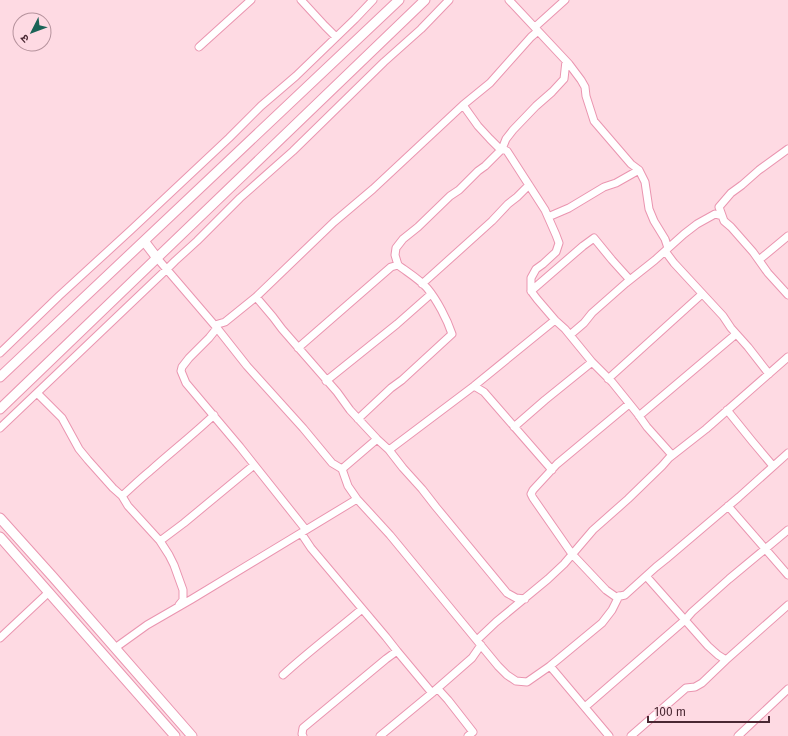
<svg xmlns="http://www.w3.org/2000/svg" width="788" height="736" font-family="'Fira Sans','Noto Sans Devanagari',sans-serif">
<rect width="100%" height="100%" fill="#fedae3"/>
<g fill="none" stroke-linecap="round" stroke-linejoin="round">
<g stroke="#ea95b0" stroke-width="9">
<path id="minor" d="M301,0L325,26L336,37
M509,0L569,64L581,80L585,87L586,96L594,121L631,164L639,170L645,182L649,209L654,221L665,239L668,248
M535,27L565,0
M199,47L251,0
M463,105L478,126L490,139L498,147L507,151L545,210L556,235L559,243L556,252L543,264L536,269L531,278V291
M788,149L759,170L742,185L731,193L719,207L724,221L731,227L753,252L768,273L788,295
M548,217L569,208L604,187L616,183L639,170
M665,251L674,263L723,316L731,328L748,347L769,374
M157,258L217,328L247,366L303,428L332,463L342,469L348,486L357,499L390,535L498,666L507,675L516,681L527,682L550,666L602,623L612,610L619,596
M759,260L788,236
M398,265L395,255L396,248L403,239L418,227L450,196L459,190L478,171L485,166L502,149L506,139L513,130L536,106L552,92L564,79L566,61
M630,280L612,260L594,238L583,246L531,291L537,299L555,320L565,329L592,362L612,382L637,413L647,427L672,455
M422,284L492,221L508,204L517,197L529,185
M256,297L273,317L282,329L337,392L350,410L377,439L389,450L403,468L422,489L436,507L507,593L516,598L525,599
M215,325L225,322L256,297L334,222L373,189L463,105L490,83L531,37L538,31
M217,328L209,338L189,358L182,367L181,371L186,383L240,447L306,530
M570,335L584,323L592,313L626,283L655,260L684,234L697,224L715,214L722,216
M298,348L391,267L398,265C407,272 419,279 427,288C437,300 447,319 452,334L402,380L391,388L358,419
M0,353L59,296L131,230L229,138L261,106L296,76L355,19L373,0
M608,379L702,294
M326,381L397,324L431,294
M474,386L484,392L552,470
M37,393L62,418L79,449L88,460L113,488L122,496L128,506L160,541L169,555L174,565L183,590V600L179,605
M629,404L557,464L533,490L531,494L533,498L572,554L606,590L616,597L625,595L656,567L666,559L739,497L788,453
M727,410L752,441L773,466
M639,416L736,334
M514,427L545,400L592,362
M0,428L167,269L175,261L197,241L240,198L293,151L384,62L421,29L449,0
M389,450L474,386L555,320
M342,469L377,439
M122,496C131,488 140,479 150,471C171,452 193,435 214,415
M728,506L788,575
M301,533L311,548L386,637L397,651
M160,541L184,523L254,465
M646,576L708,646L718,655L726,660
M0,638L49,592
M477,640L496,622L548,579L564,564L593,530L628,499L662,466L669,458L706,429L788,357
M115,648L147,625L192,599L357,499
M550,666L609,736
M283,675C308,652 336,631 362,609
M438,689L448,700L473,732L468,736
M585,707L685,620L692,612L729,579L788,530
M303,736L302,734L303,728L386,659L397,651L432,693
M380,736L432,693L472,658L481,645
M631,736L686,688L695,687L702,683L726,660L788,605
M738,736L788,689"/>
</g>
<g stroke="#ea95b0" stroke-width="11">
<path id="tertiary" d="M144,241L157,258
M0,377L399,0
M0,409L425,0
M0,518L53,577L192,736
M0,537L175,736"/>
</g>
<use href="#minor" stroke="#fff" stroke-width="7"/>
<use href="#tertiary" stroke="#fff" stroke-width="9"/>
</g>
<g transform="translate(32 32) rotate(228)"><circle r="19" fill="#fedae3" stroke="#b6939d"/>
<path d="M0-3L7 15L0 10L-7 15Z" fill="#1b6357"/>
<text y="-6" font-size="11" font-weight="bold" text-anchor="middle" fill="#4a2833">उ</text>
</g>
<path d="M648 716v6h121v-6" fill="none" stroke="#4a2833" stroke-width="2"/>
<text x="654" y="716" font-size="12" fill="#4a2833" stroke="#fedae3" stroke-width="3" paint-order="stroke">100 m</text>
</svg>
